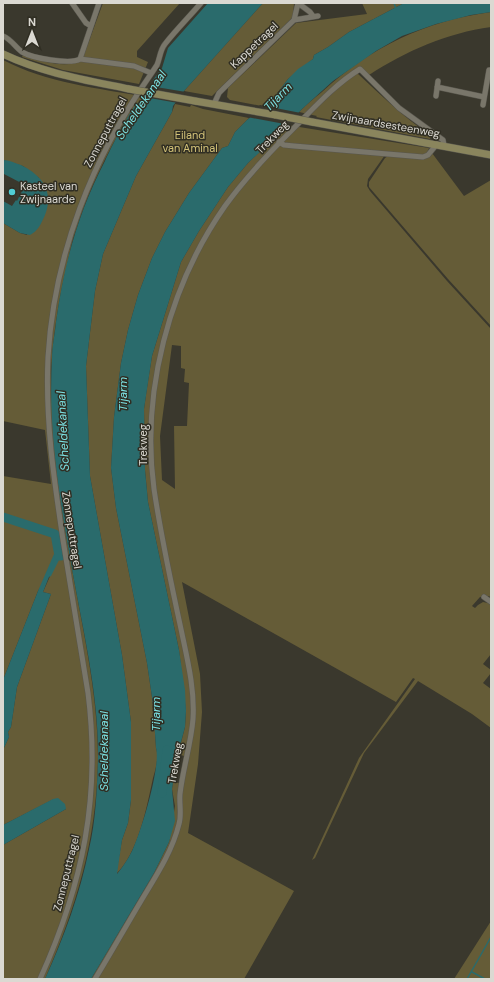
<svg xmlns="http://www.w3.org/2000/svg" width="494" height="982" font-family="'DM Sans',sans-serif">
<rect width="100%" height="100%" fill="#3a382d"/>
<path fill="#655c37" fill-rule="evenodd" d="M103,3H180L137,51V57L148,62L139,84L63,70L22,57L23,55C41,60 64,70 82,60Z
M263,3H294L293,17L212,96L184,91Z
M362,3H404L349,32L328,47L314,55L313,59L288,79L276,95L262,106L230,100L227,97L228,88L296,23L367,14Z
M491,12V27C447,33 406,51 369,75L360,71L357,73C381,95 403,117 430,135L431,136L430,139L316,117L317,116L299,112C306,105 314,98 322,92C371,47 425,21 491,12Z
M3,60C47,83 98,88 146,97C143,102 139,103 136,106C133,109 130,114 128,117C107,153 88,191 76,230C72,240 70,251 68,261C60,292 55,324 52,356C50,380 52,406 54,430C57,472 62,515 70,557C81,623 98,690 98,757C97,839 77,905 45,979H3V845L66,809L54,799L3,825V750L9,737L8,732L11,727L17,687L51,594L43,592L59,556L38,591L3,680V476L51,484L45,430L3,421V223L20,233L27,235L39,178L23,166L3,160Z
M175,104L190,107L191,105L203,109L249,118L235,132L228,146L222,148L189,193L165,232L152,258L138,295L128,330L121,363L114,417L111,468L116,508L147,663L153,704L156,748C159,757 156,768 153,778C147,806 138,854 116,874L122,840L128,823L131,800V722L122,655L90,476L86,366L95,291L103,254L136,176L172,112Z
M287,125L429,148L426,155H385L368,179L367,186L370,191L447,281L491,329V598L489,596L480,597L472,606L475,608L478,605L483,602L488,603L491,605V654L483,664L491,670V673L483,683L491,689V728L472,714L418,681L364,753L315,858L312,860L359,758L415,679L413,678L396,702L182,582L200,674L202,712L198,764L188,833L294,891L244,979H91L154,873L169,842L175,806L172,789L173,782L179,783L184,756L178,754L185,727L186,711L179,650L148,502L145,470L144,409L147,388L152,356L181,262L199,231L228,187L248,163ZM172,345L181,346V368L185,369L184,382L189,383L187,426H174L175,489L162,480L160,436Z
M432,153L464,196L491,180V326L448,279L369,187V182L385,158L388,156L414,158Z
M491,921V979H454Z"/>
<path fill="#2a6b6c" d="M208,3H263L184,91L173,106L172,112L136,176L103,254L95,291L86,366L90,476L122,655L131,722V800L128,823L122,840L117,874C122,868 128,859 132,851C141,832 161,767 156,748L153,704L147,663L116,508L111,468L114,417L121,363L128,330L138,295L152,258L165,232L189,193L222,148L228,146L235,132L247,120L276,95L288,79L298,69L313,59L314,55L328,47L349,32L404,3H491V12L471,15L436,24L402,36L376,51L333,81L302,109L274,139L248,163L228,187L199,231L181,262L152,356L144,409L145,470L148,502L179,650L185,690L186,711L185,727L177,757L172,789L175,821L169,842L154,873L91,979H45C64,937 80,894 89,849C96,820 97,788 98,758C99,693 82,627 71,563C59,497 48,427 52,359C52,346 55,334 56,322C64,264 78,213 105,161C110,150 131,107 139,102C141,101 142,101 144,101L154,84L153,80L162,68L168,48Z
M3,160C9,160 15,163 21,165C43,176 54,192 45,215C41,224 38,231 30,235L20,233L3,223V201L12,206L16,200L17,201L25,185L4,174L3,176Z
M54,554L59,556V560L51,576L49,577L43,592L51,594L17,687L11,727L8,732L9,737L3,750V680L38,591Z
M58,798L65,804L66,809L3,845V825L53,799Z"/>
<path fill="#3a382d" d="M150,86L186,92L178,103L144,97Z
M260,105L301,113L290,125L247,117Z"/>
<g fill="none" stroke-linecap="round" stroke-linejoin="round">
<path stroke="#2a6b6c" stroke-width="1.5" d="M394,3L396,9
M472,972L485,979
M467,979L491,937"/>
<path stroke="#2a6b6c" stroke-width="9" d="M3,517L55,534L59,556H61
M162,793L167,750"/>
<g stroke="#59574e" stroke-width="6">
<path id="minor" d="M72,3L86,23L91,26
M298,3L310,12L313,16
M294,20L298,3
M3,36C11,39 15,47 22,52C32,58 70,65 80,59L134,66L151,73
M80,59L99,3
M437,87L484,97
M436,96L438,81
M214,104L219,93L224,88L294,20L318,16
M483,105L489,70H491
M279,142L284,145L294,146L423,157L428,155L437,144
M484,597L491,602
M40,979C83,884 101,797 88,693C80,642 71,591 63,540C54,480 45,419 48,357C54,255 92,158 151,74C153,71 155,68 157,65C160,58 160,50 165,44C176,30 189,17 201,3
M95,979C111,953 126,926 141,901C156,876 172,852 179,824C182,814 179,804 180,794C183,768 191,744 193,719C195,689 187,658 181,629C171,583 161,536 154,489C141,392 169,286 225,206C245,178 268,154 292,130C313,109 334,85 360,69L399,108L443,140L444,145"/>
</g>
<g stroke="#59574e" stroke-width="8">
<path id="secondary" d="M3,54C43,73 86,80 129,89
M195,101L276,115
M312,122L491,155"/>
</g>
<use href="#minor" stroke="#79766a" stroke-width="5"/>
<use href="#secondary" stroke="#8a855d" stroke-width="7"/>
<g stroke="#59574e" stroke-width="8" stroke-linecap="butt">
<path id="secondary-bridge" d="M129,89L195,101
M276,115L312,122"/>
</g>
<use href="#secondary-bridge" stroke="#8a855d" stroke-width="7"/>
</g>
<circle fill="#51ccd3" stroke="#302e23" stroke-width="1.5" cx="12" cy="192" r="4"/>
<g text-anchor="middle" dominant-baseline="central" stroke-width="3" stroke-linejoin="round" paint-order="stroke">
<g font-size="11" fill="#dbd9d2" stroke="#302e23">
<text transform="translate(254 45) rotate(-44)">Kappetragel</text>
<text transform="translate(386 124) rotate(10)">Zwijnaardsesteenweg</text>
<text transform="translate(105 132) rotate(-62)">Zonneputtragel</text>
<text transform="translate(272 137) rotate(-46)">Trekweg</text>
<text transform="translate(143 445) rotate(-90)">Trekweg</text>
<text transform="translate(72 530) rotate(81)">Zonneputtragel</text>
<text transform="translate(175 763) rotate(-80)">Trekweg</text>
<text transform="translate(66 873) rotate(-76)">Zonneputtragel</text>
</g>
<g font-size="11" fill="#d3c278" stroke="#302e23">
<text x="190" y="135">Eiland<tspan x="190" dy="13">van Aminal</tspan></text>
</g>
<g font-size="11" fill="#dbd9d2" stroke="#302e23" text-anchor="start">
<text x="20" y="186">Kasteel van<tspan x="20" dy="13">Zwijnaarde</tspan></text>
</g>
<g font-size="12" font-style="italic" fill="#7be1e2" stroke="#302e23">
<text transform="translate(278 97) rotate(-46)">Tijarm</text>
<text transform="translate(141 105) rotate(-56)">Scheldekanaal</text>
<text transform="translate(123 394) rotate(-90)">Tijarm</text>
<text transform="translate(63 431) rotate(-93)">Scheldekanaal</text>
<text transform="translate(156 714) rotate(-90)">Tijarm</text>
<text transform="translate(104 751) rotate(-90)">Scheldekanaal</text>
</g>
</g>
<rect width="494" height="982" fill="none" stroke="#dbd9d2" stroke-width="8"/>
<g transform="translate(32 32)" stroke="#302e23" stroke-width="3" paint-order="stroke">
<path d="M0-3L7 15L0 10L-7 15Z" fill="#dbd9d2"/>
<text y="-6" font-size="11" font-weight="bold" text-anchor="middle" fill="#dbd9d2">N</text>
</g>
</svg>
